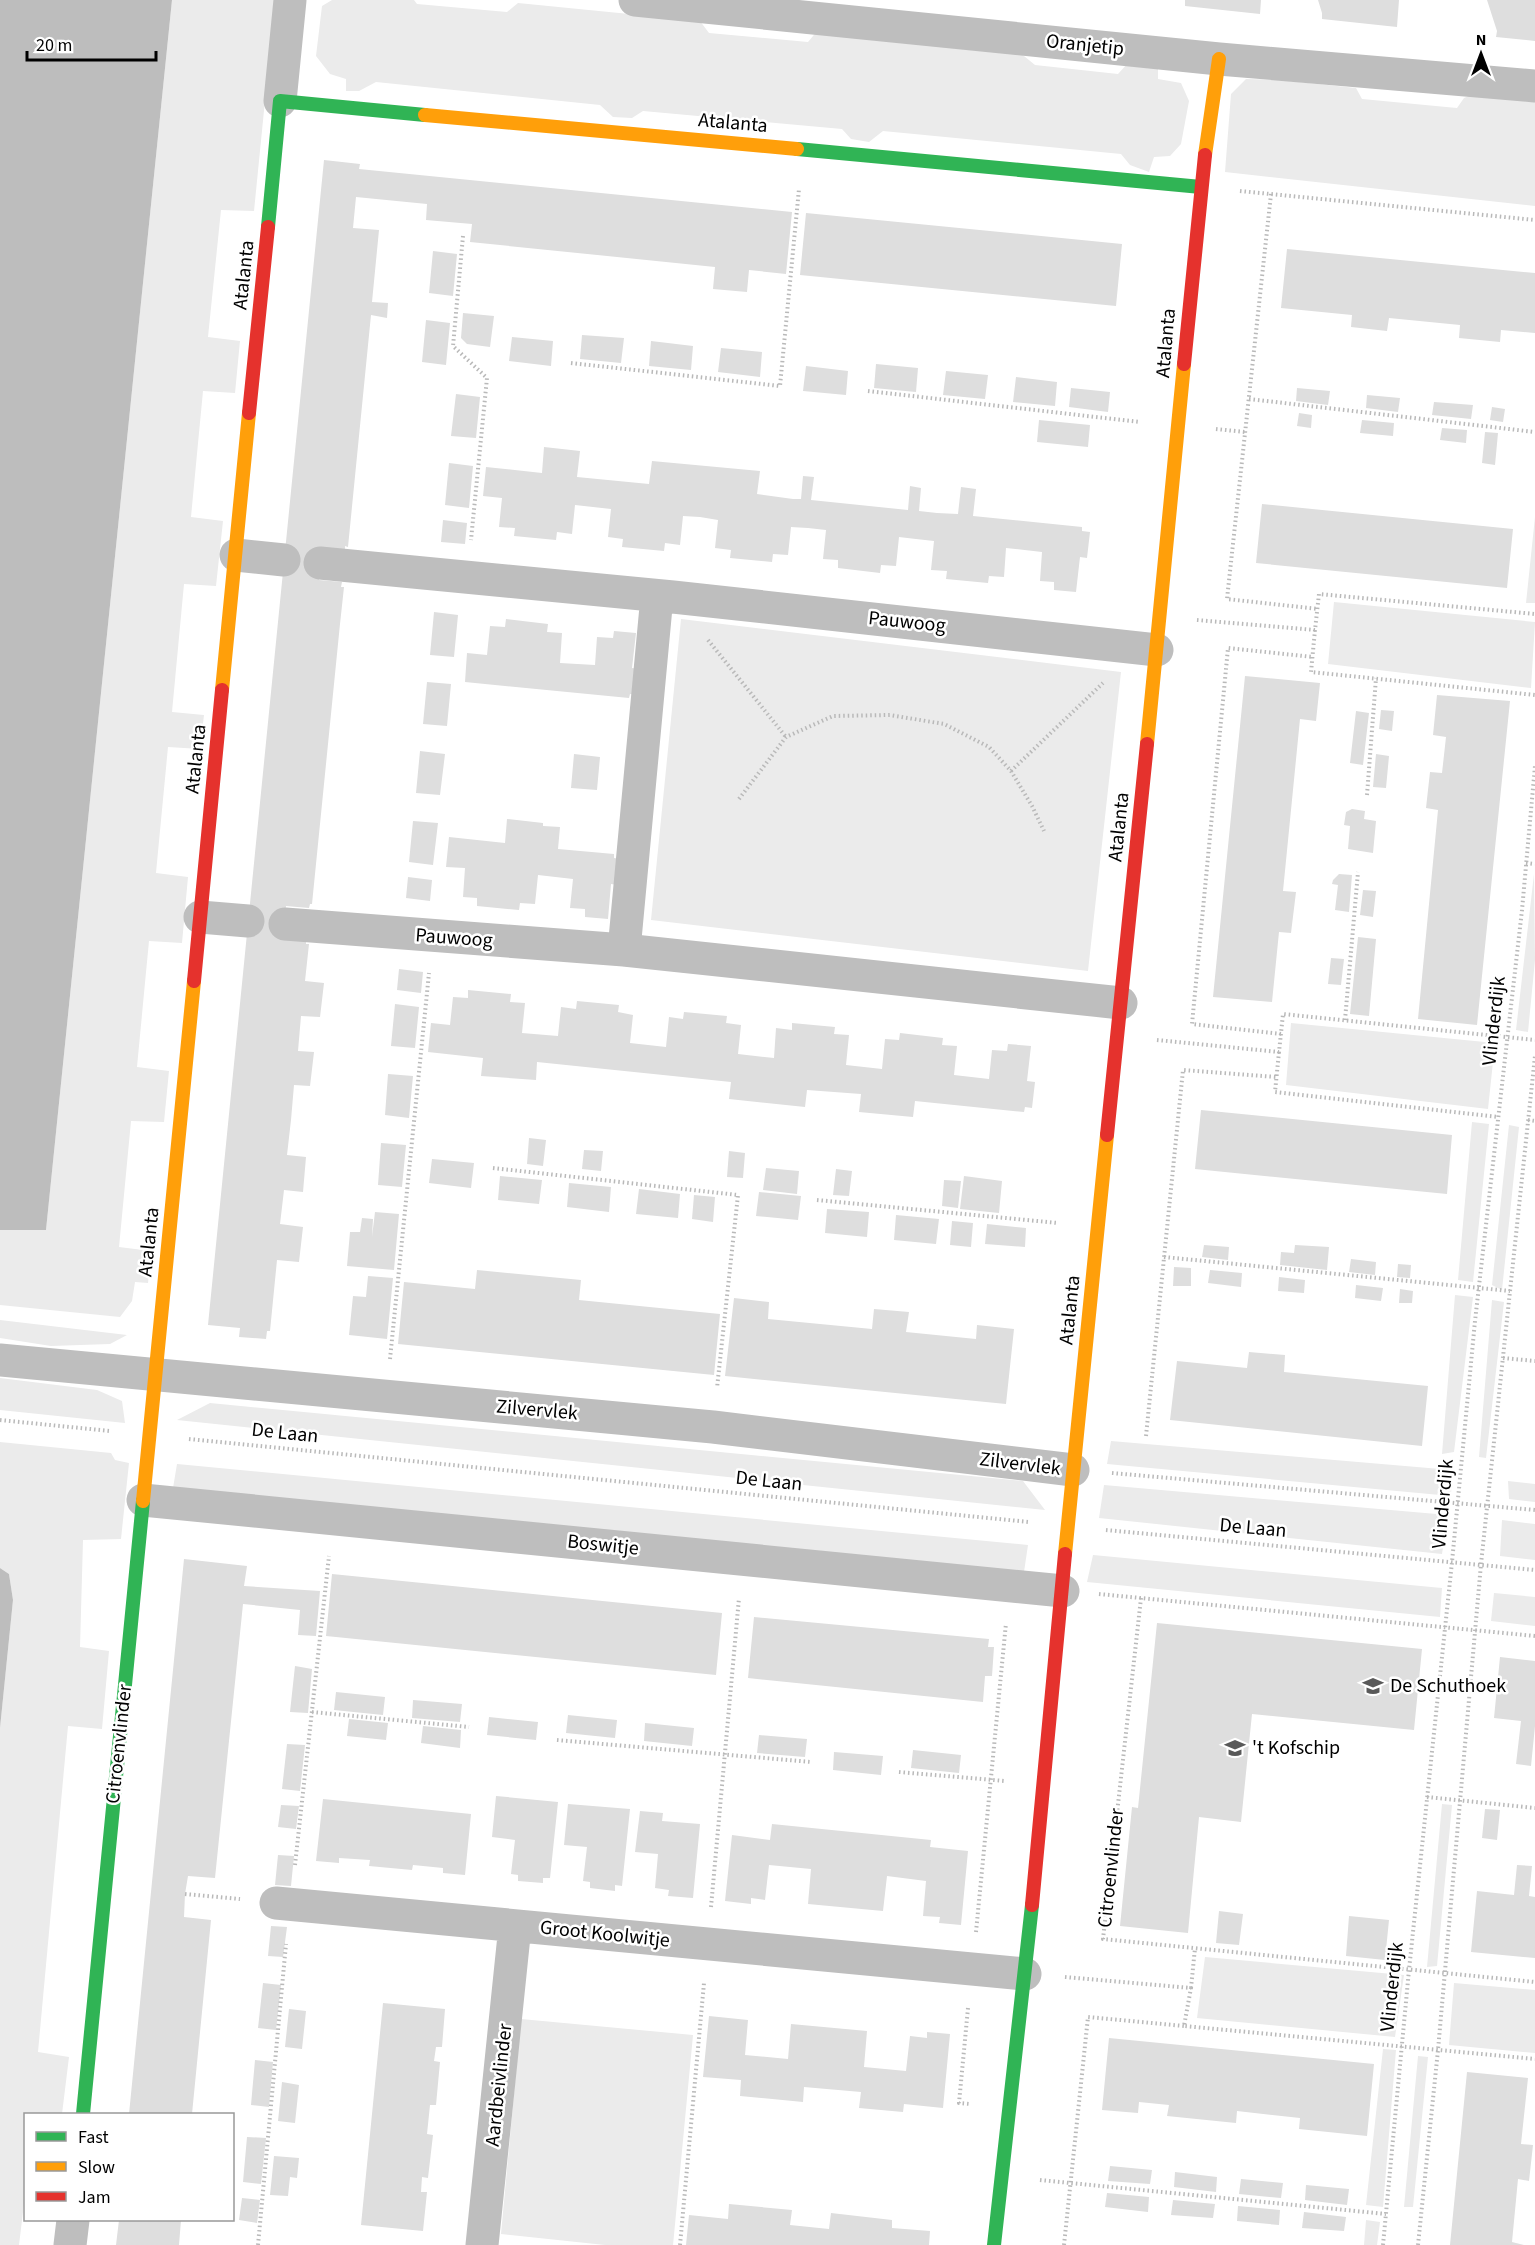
<svg xmlns="http://www.w3.org/2000/svg" width="1535" height="2245" font-family="'Source Sans 3',sans-serif">
<rect width="100%" height="100%" fill="#fff"/>
<path fill="#ebebeb" d="M172,0H275L254,211L221,210L208,337L240,341L235,393L203,391L191,517L223,521L216,586L184,584L172,712L204,715L200,749L168,747L156,873L188,877L182,943L149,941L137,1067L169,1071L164,1122L131,1121L119,1247L151,1251L148,1283L135,1282L132,1301L120,1317L0,1305V1230H46Z
M332,0H414L417,4L507,12L518,3L700,21L709,33L808,42L818,30L1014,48L1035,65L1118,74L1128,63L1158,65V79L1181,83L1189,101L1181,144L1170,156L1154,157L1149,172L1130,165L1121,154L883,131L869,142L851,139L842,129L643,111L632,118L613,117L600,105L376,82L359,91H346V79L330,74L316,56L322,6Z
M1246,79L1279,80L1356,88L1362,99L1457,108L1464,98L1476,93L1535,102V206L1225,172L1231,94Z
M1535,517V603H1526Z
M1334,602L1535,622L1531,688L1328,664Z
M681,619L1121,672L1088,971L651,920Z
M1534,874L1535,960L1528,1032L1516,1030Z
M1291,1023L1495,1043L1488,1109L1286,1085Z
M1472,1122L1489,1124L1473,1282L1458,1280Z
M1509,1125L1519,1127L1502,1290L1492,1285Z
M1455,1295L1473,1297L1454,1452L1442,1454Z
M1492,1300L1504,1302L1486,1458L1479,1457Z
M0,1320L127,1335L110,1344L51,1346L0,1338Z
M0,1378L97,1390L122,1401L125,1423L0,1410Z
M210,1403L1023,1481L1045,1510L177,1420Z
M1111,1441L1452,1470L1451,1496L1107,1464Z
M0,1442L111,1453L115,1460L129,1463L121,1539L83,1540L80,1647L109,1651L102,1729L68,1726L38,2052L69,2057L62,2114L34,2113L33,2114H26V2187L19,2245H0V1728L13,1600L9,1574L0,1568Z
M177,1464L1028,1545L1024,1572L173,1488Z
M1508,1481L1535,1484V1502L1509,1499Z
M1104,1485L1448,1515L1442,1554L1099,1518Z
M1502,1520L1535,1524V1560L1500,1556Z
M1093,1555L1442,1588L1440,1617L1087,1582Z
M1494,1593L1535,1597V1626L1491,1621Z
M1442,1804L1452,1805L1437,1966L1427,1967Z
M1205,1957L1404,1975L1395,2037L1197,2018Z
M1454,1983L1535,1990V2053L1449,2045Z
M521,2019L693,2035L673,2245H605L501,2234Z
M1383,2049L1396,2050L1383,2207L1366,2205Z
M1418,2056L1428,2057L1413,2207H1404Z
M1366,2220L1380,2222L1377,2245H1364Z"/>
<path fill="#bdbdbd" d="M0,0H172L46,1230H0Z
M0,1568L9,1574L13,1600L0,1728Z"/>
<path fill="#dedede" d="M1185,0H1261L1260,14L1185,6Z
M1318,0H1399L1397,27L1322,19V13Z
M1487,0H1535V41L1496,37L1497,31Z
M324,160L360,164L359,169L792,212L786,274L749,270L747,292L713,289L715,267L470,242L472,224L426,220L427,204L356,197L353,228L379,230L372,302L388,303L387,318L371,315L348,547L345,546V551L322,549L319,580L342,582L341,587H344L340,624L312,904H310L309,908L286,906L283,937L306,939V944H309L305,981L324,983L320,1017L301,1016L298,1051L314,1052L310,1086L294,1085L291,1120L287,1155L306,1157L303,1192L284,1190L280,1224L303,1227L299,1262L277,1260L270,1331H267L266,1339L239,1337L240,1328L208,1325Z
M806,213L1122,244L1116,306L800,275Z
M1287,249L1535,273V333L1501,330L1500,342L1459,338L1460,325L1389,318L1387,331L1351,327L1352,315L1281,308Z
M433,251L457,254L453,296L429,293Z
M463,313L494,316L490,347L467,344L461,338Z
M426,320L450,323L446,365L422,362Z
M582,335L624,338L621,363L580,359Z
M512,337L553,341L551,366L509,361Z
M651,341L693,346L691,370L649,366Z
M721,348L762,352L760,377L718,372Z
M876,364L918,368L916,392L874,388Z
M806,366L848,371L846,395L803,391Z
M946,371L988,375L985,399L943,395Z
M1016,377L1057,382L1055,406L1013,402Z
M1071,388L1110,392L1108,412L1069,407Z
M1297,388L1330,391L1328,405L1296,401Z
M456,394L480,397L476,438L451,436Z
M1367,395L1400,398L1398,412L1366,408Z
M1434,402L1473,405L1471,419L1432,415Z
M1492,407L1505,409L1503,422L1490,420Z
M1299,413L1312,415L1311,428L1297,426Z
M1039,420L1090,425L1088,447L1037,442Z
M1362,420L1394,423L1393,436L1360,433Z
M1442,428L1467,430L1466,443L1440,440Z
M1485,432L1498,433L1495,465L1482,463Z
M544,447L580,451L577,477L649,484L652,461L760,471L757,494L793,499H801L803,476L814,477L811,500L908,510L910,486L921,488L919,511L937,513L958,514L961,487L976,489L973,516L1082,527V531L1090,532L1087,558L1080,557L1076,592L1054,590V582L1040,581L1042,552L1006,548L1004,577L989,576L988,583L946,579L947,571L931,570L934,541L916,539L899,537L896,566L881,565L880,573L838,568V560L823,559L826,530L808,528L791,527L788,555L773,554L772,562L730,558L731,550L715,548L718,520L700,517L683,516L680,545L665,543L664,551L622,547L623,539L608,537L611,509L575,505L572,534L557,532L556,540L514,536L515,528L499,527L502,498L483,496L486,467L542,473Z
M449,463L473,466L469,508L445,505Z
M1262,504L1513,529L1507,588L1256,563Z
M443,520L467,523L465,544L441,542Z
M434,612L458,615L454,657L430,655Z
M506,619L548,624L547,632L562,633L560,663L595,665L597,637L613,638L614,631L636,633L632,668L640,669L638,695L630,694L629,698L465,682L467,653L487,655L490,626L505,627Z
M1245,676L1320,683L1316,721L1300,719L1283,891L1296,892L1291,933L1279,932L1272,1002L1213,997Z
M427,682L451,684L447,726L423,724Z
M1437,695L1510,701L1477,1025L1418,1019L1438,810L1426,808L1430,772L1442,773L1446,737L1433,735Z
M1381,710L1394,711L1392,731L1379,729Z
M1356,711L1369,713L1363,765L1350,763Z
M420,751L445,754L440,795L416,793Z
M574,754L600,757L597,790L571,788Z
M1376,754L1389,756L1386,788L1373,787Z
M1352,809L1365,811L1364,819L1376,821L1373,853L1348,849L1350,826L1344,825L1346,812Z
M507,819L543,823V826L560,827L558,849L614,854V858L621,859L618,885L611,884L608,919L585,917V909L570,908L573,879L538,875L535,904L520,903L519,910L477,906V898L463,897L465,868L446,867L449,837L505,843Z
M413,821L438,823L433,865L409,862Z
M1339,874L1352,875L1349,912L1335,910L1338,885L1332,884L1333,880Z
M408,877L432,880L430,901L406,898Z
M1363,890L1376,891L1373,917L1360,915Z
M1358,937L1376,939L1369,1016L1350,1014Z
M1331,958L1344,959L1341,985L1328,984Z
M399,969L423,972L421,993L397,990Z
M468,990L511,994L510,1002L525,1003L522,1033L558,1036L561,1007L576,1009L577,1001L619,1005L618,1012L633,1015L630,1043L666,1047L669,1017L683,1019L684,1012L727,1016L726,1023L741,1025L738,1054L774,1058L776,1028L792,1030V1023L835,1027L834,1034L849,1035L846,1065L882,1069L885,1039L899,1040L900,1033L943,1038L942,1045L957,1046L954,1075L989,1079L992,1050L1007,1051L1008,1044L1031,1046L1027,1081L1035,1082L1032,1108L1025,1107L1024,1112L915,1101L913,1117L859,1112L861,1094L807,1090L805,1107L729,1099L731,1082L537,1062L536,1080L481,1076L483,1058L428,1052L431,1023L450,1025L453,997L468,998Z
M395,1004L419,1007L415,1048L391,1046Z
M388,1074L413,1076L409,1118L385,1115Z
M1201,1110L1452,1135L1447,1194L1195,1169Z
M529,1138L546,1140L543,1166L527,1164Z
M381,1143L406,1145L402,1187L378,1185Z
M584,1150L603,1151L601,1171L582,1169Z
M729,1151L745,1153L743,1178L727,1177Z
M432,1159L474,1163L471,1188L429,1183Z
M766,1168L799,1171L797,1194L763,1190Z
M836,1169L852,1171L849,1196L833,1195Z
M500,1176L542,1180L539,1204L498,1200Z
M964,1176L1002,1181L999,1213L960,1209Z
M944,1180L961,1181L958,1208L942,1206Z
M569,1183L611,1187L609,1212L567,1207Z
M639,1189L680,1194L678,1218L636,1214Z
M759,1192L801,1196L798,1220L756,1216Z
M694,1195L715,1197L713,1222L692,1219Z
M827,1209L869,1212L867,1237L825,1233Z
M375,1212L399,1214L394,1270L347,1266L350,1232H360L362,1218L373,1219L372,1237Z
M896,1215L939,1219L936,1244L894,1240Z
M952,1221L973,1223L971,1247L950,1245Z
M987,1224L1026,1228L1025,1247L985,1244Z
M1204,1245L1229,1247L1228,1260L1202,1257Z
M1295,1245L1329,1247L1327,1270L1280,1265L1281,1252L1294,1253Z
M1351,1259L1376,1262L1375,1275L1349,1272Z
M1398,1264L1411,1265L1410,1278L1397,1277Z
M1174,1267L1191,1268V1286H1173Z
M477,1270L581,1280L579,1300L720,1314L714,1375L398,1344L404,1282L475,1289Z
M1210,1270L1242,1273L1241,1287L1208,1283Z
M368,1276L393,1278L387,1339L349,1335L353,1296L366,1297Z
M1279,1277L1305,1280L1304,1293L1278,1291Z
M1356,1285L1383,1288L1381,1301L1355,1298Z
M1400,1289L1413,1291L1412,1303H1399Z
M734,1298L769,1302L768,1319L872,1329L874,1309L909,1312L906,1332L976,1339L977,1325L1014,1329L1006,1404L725,1376Z
M1249,1352L1285,1355L1284,1372L1428,1386L1422,1446L1170,1420L1177,1361L1247,1368Z
M184,1559L247,1566L244,1586L320,1591L316,1636L298,1635L300,1610L243,1604L215,1878L188,1876L185,1894L184,1917L211,1920L192,2114H129Z
M332,1574L722,1613L716,1675L326,1636Z
M754,1617L989,1639L988,1647H994L992,1676H985L983,1702L748,1678Z
M1157,1623L1422,1649L1414,1730L1252,1714L1241,1822L1199,1817L1188,1933L1120,1926L1132,1807L1138,1808Z
M1500,1657L1535,1661V1726L1531,1766L1516,1764L1521,1721L1494,1718Z
M295,1666L312,1669L308,1713L290,1712Z
M336,1692L385,1697L383,1715L334,1710Z
M413,1700L462,1704L460,1722L412,1718Z
M568,1715L617,1720L615,1738L566,1733Z
M489,1717L538,1722L536,1740L487,1735Z
M349,1719L388,1723L386,1740L347,1736Z
M645,1723L694,1728L692,1746L644,1741Z
M423,1726L461,1730L460,1748L421,1743Z
M759,1735L807,1739L805,1757L757,1753Z
M287,1744L305,1745L300,1791L282,1789Z
M913,1750L961,1755L959,1773L911,1768Z
M834,1752L883,1756L881,1775L833,1770Z
M496,1796L558,1802L550,1878H543V1883L518,1881V1875L511,1874L515,1840L492,1837Z
M323,1799L471,1814L465,1875L443,1873V1868L413,1865L412,1870L369,1866L370,1860L339,1858V1863L316,1861Z
M568,1804L630,1809L622,1886L615,1885V1891L590,1888V1882L583,1881L587,1847L564,1845Z
M281,1805L299,1806L296,1829L278,1827Z
M1485,1809L1500,1810L1497,1840L1482,1838Z
M640,1811L663,1813L662,1821L700,1824L693,1898L668,1896L669,1890L655,1888L658,1854L635,1852Z
M772,1824L931,1840L930,1847L968,1851L961,1925L939,1923L940,1917L923,1916L926,1881L887,1876L883,1911L808,1904L811,1869L769,1865L765,1900L751,1898V1904L725,1901L732,1835L770,1840Z
M278,1855L294,1856L291,1886L275,1885Z
M1517,1865L1532,1866L1529,1896L1535,1897V1958L1471,1952L1477,1891L1514,1895Z
M1219,1911L1243,1914L1239,1945L1216,1943Z
M1349,1916L1389,1920L1385,1960L1346,1956Z
M271,1926L287,1927L283,1957L268,1956Z
M263,1983L281,1985L276,2030L258,2028Z
M383,2003L445,2009L442,2047H436L434,2061L440,2062L436,2105H430L427,2134L433,2135L428,2178L422,2177L421,2192H427L423,2231L361,2225Z
M289,2009L306,2011L302,2049L285,2047Z
M709,2016L748,2020L745,2055L788,2059L791,2024L867,2031L864,2067L906,2071L910,2036L927,2038V2032L950,2034L943,2108L904,2104L903,2112L859,2108L861,2092L804,2087L803,2102L740,2096L741,2080L703,2077Z
M1109,2038L1374,2064L1367,2136L1299,2129L1300,2118L1237,2111L1236,2123L1167,2116L1169,2105L1139,2102L1138,2113L1102,2110Z
M255,2060L273,2062L269,2107L251,2105Z
M1467,2072L1528,2078L1521,2144L1533,2145L1529,2181L1518,2179L1512,2242L1524,2245H1450Z
M282,2082L299,2085L295,2123L278,2121Z
M247,2137L266,2138L261,2184L243,2182Z
M274,2156L299,2158L297,2178L290,2177L288,2196L270,2195Z
M1110,2166L1152,2170L1150,2184L1108,2181Z
M1175,2172L1217,2177L1216,2192L1174,2187Z
M1241,2179L1283,2183L1281,2198L1239,2194Z
M1306,2185L1349,2189L1347,2205L1305,2200Z
M1107,2193L1149,2197L1148,2212L1105,2207Z
M242,2198L260,2200L257,2223L239,2220Z
M1173,2200L1215,2204L1213,2218L1171,2215Z
M729,2204L792,2210L790,2225L829,2229L831,2213L892,2220V2228L930,2231L929,2245H686L689,2215L728,2219Z
M1238,2206L1280,2210L1279,2225L1237,2221Z
M1304,2212L1346,2217L1344,2231L1302,2228Z
M119,2220H181L179,2245H116Z"/>
<g fill="none" stroke-linecap="round" stroke-linejoin="round">
<path stroke="#b9b9b9" stroke-width="4" stroke-dasharray="1.5 3" stroke-linecap="butt" d="M1240,191L1535,220
M1271,194L1227,599L1318,609
M463,236L453,346L487,378L471,540
M571,363L780,386L799,189
M868,391L1140,422
M1249,399L1535,432
M1216,429L1245,432
M1197,620L1315,630L1319,594L1535,614
M1315,630L1311,672L1535,695
M708,640L786,737
M1011,771L1103,683
M1367,795L1376,678
M739,799L786,737L833,716L890,715L944,724L989,747L1011,771L1032,806L1044,831
M1526,863L1535,864
M1345,1020L1358,872
M1281,1034L1192,1024L1228,648L1313,657
M1157,1040L1279,1052L1283,1014L1535,1040
M1279,1052L1275,1092L1498,1117
M1528,1120L1535,1121
M493,1168L738,1195L717,1388
M817,1200L1058,1223
M1164,1257L1510,1291
M1503,1358L1535,1361
M390,1359L429,973
M0,1420L110,1431
M1146,1436L1183,1070L1276,1077
M189,1439L1029,1522
M1112,1473L1535,1510
M1106,1530L1535,1570
M1099,1594L1535,1636
M1141,1598L1103,1939L1535,1982
M312,1712L469,1727
M557,1740L811,1762
M899,1772L1005,1781
M1427,1797L1535,1808
M295,1865L329,1556
M185,1894L240,1899
M711,1907L739,1598
M976,1932L1006,1623
M1065,1977L1191,1988L1184,2026L1535,2059
M1191,1988L1195,1948
M968,2008L959,2103L970,2104
M1040,2180L1386,2214
M258,2245L286,1944
M680,2245L704,1983
M1064,2245L1088,2017L1184,2026
M1383,2245L1409,1970L1452,1562L1475,1321L1522,910L1535,766
M1418,2245L1438,2050L1481,1564L1535,1056"/>
<path stroke="#bebebe" stroke-width="33" d="M635,0L1219,59L1535,86
M280,101L290,0
M236,555L284,560
M320,563L673,597L1157,650
M200,917L248,921
M285,924L624,950L1121,1003
M624,950L657,596
M0,1360L713,1427L1073,1470
M143,1500L1063,1591
M276,1903L1025,1974
M70,2245L73,2220
M482,2245L515,1926"/>
<path stroke="#30b455" stroke-width="14" d="M797,149L1201,187
M268,227L280,101L425,115
M83,2114L143,1501
M994,2245L1032,1905"/>
<path stroke="#ff9f0a" stroke-width="14" d="M425,115L797,149
M1205,155L1219,59
M222,690L249,413
M1147,744L1184,364
M143,1501L194,981
M1065,1554L1107,1135"/>
<path stroke="#e5322d" stroke-width="14" d="M1184,364L1205,155
M249,413L268,227
M194,981L222,690
M1107,1135L1147,744
M1032,1905L1065,1554"/>
</g>
<defs>
<g id="school-bare" transform="scale(1.62)"><path d="M0-5L7-2L0 1L-7-2ZM-4 1L0 2.5L4 1V4Q0 6-4 4Z" fill="#595959" stroke="#fff" stroke-width="2.5" paint-order="stroke"/></g>
</defs>
<g fill-rule="evenodd">
<use href="#school-bare" x="1373" y="1686"/>
<use href="#school-bare" x="1235" y="1748"/>
</g>
<g text-anchor="middle" dominant-baseline="central" stroke-width="5" stroke-linejoin="round" paint-order="stroke">
<g font-size="20" fill="#000" stroke="#fff">
<text transform="translate(1085 45) rotate(6)">Oranjetip</text>
<text transform="translate(733 123) rotate(5)">Atalanta</text>
<text transform="translate(244 275) rotate(-84)">Atalanta</text>
<text transform="translate(1166 343) rotate(-85)">Atalanta</text>
<text transform="translate(907 622) rotate(6)">Pauwoog</text>
<text transform="translate(196 759) rotate(-84)">Atalanta</text>
<text transform="translate(1119 827) rotate(-84)">Atalanta</text>
<text transform="translate(454 938) rotate(4)">Pauwoog</text>
<text transform="translate(1494 1021) rotate(-84)">Vlinderdijk</text>
<text transform="translate(149 1242) rotate(-84)">Atalanta</text>
<text transform="translate(1070 1310) rotate(-84)">Atalanta</text>
<text transform="translate(537 1410) rotate(5)">Zilvervlek</text>
<text transform="translate(285 1433) rotate(6)">De Laan</text>
<text transform="translate(1020 1464) rotate(7)">Zilvervlek</text>
<text transform="translate(769 1481) rotate(6)">De Laan</text>
<text transform="translate(1443 1504) rotate(-85)">Vlinderdijk</text>
<text transform="translate(1253 1528) rotate(5)">De Laan</text>
<text transform="translate(603 1545) rotate(6)">Boswitje</text>
<text transform="translate(119 1744) rotate(-84)">Citroenvlinder</text>
<text transform="translate(1111 1868) rotate(-84)">Citroenvlinder</text>
<text transform="translate(605 1934) rotate(6)">Groot Koolwitje</text>
<text transform="translate(1392 1987) rotate(-84)">Vlinderdijk</text>
<text transform="translate(499 2085) rotate(-84)">Aardbeivlinder</text>
</g>
<g font-size="20" fill="#000" stroke="#fff" text-anchor="start">
<text x="1390" y="1686">De Schuthoek</text>
<text x="1252" y="1748">'t Kofschip</text>
</g>
</g>
<rect x="24" y="2113" width="210" height="108" fill="#ffffff" stroke="#999999" stroke-width="1.5"/>
<rect x="36" y="2132" width="30" height="9" fill="#30b455" stroke="#999999" stroke-width="1.5"/>
<text x="78" y="2143" font-size="18" fill="#000000">Fast</text>
<rect x="36" y="2162" width="30" height="9" fill="#ff9f0a" stroke="#999999" stroke-width="1.5"/>
<text x="78" y="2173" font-size="18" fill="#000000">Slow</text>
<rect x="36" y="2192" width="30" height="9" fill="#e5322d" stroke="#999999" stroke-width="1.5"/>
<text x="78" y="2203" font-size="18" fill="#000000">Jam</text>
<g transform="translate(1481 54)" stroke="#ffffff" stroke-width="4.5" paint-order="stroke">
<path d="M0-4.5L10 22L0 15L-10 22Z" fill="#000000"/>
<text y="-9" font-size="16" font-weight="bold" text-anchor="middle" fill="#000000">N</text>
</g>
<path d="M27 51v9h129v-9" fill="none" stroke="#000000" stroke-width="3"/>
<text x="36" y="51" font-size="18" fill="#000000" stroke="#ffffff" stroke-width="4.5" paint-order="stroke">20 m</text>
</svg>
